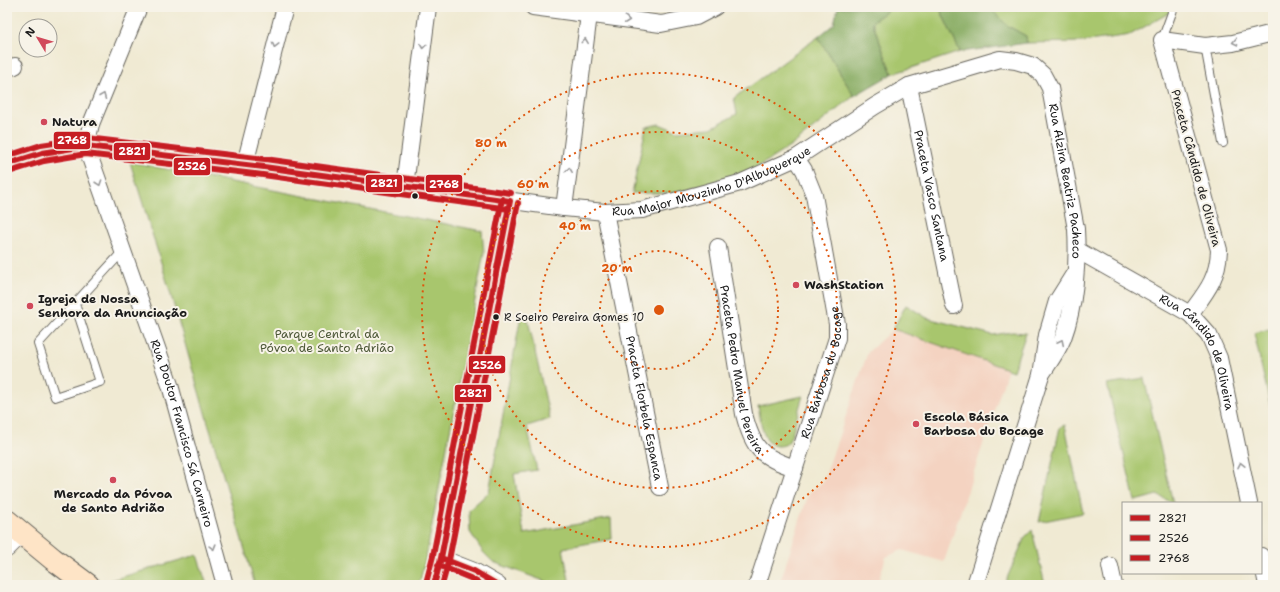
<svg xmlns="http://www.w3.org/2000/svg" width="1280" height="592" font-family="'Shantell Sans',sans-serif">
<rect width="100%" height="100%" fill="#f7f3e8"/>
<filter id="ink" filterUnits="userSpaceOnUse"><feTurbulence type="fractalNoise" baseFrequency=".025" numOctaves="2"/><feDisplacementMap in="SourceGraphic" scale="8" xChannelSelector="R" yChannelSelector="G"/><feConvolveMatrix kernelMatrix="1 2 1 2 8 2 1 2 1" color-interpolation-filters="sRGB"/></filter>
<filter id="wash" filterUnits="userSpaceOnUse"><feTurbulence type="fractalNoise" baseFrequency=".012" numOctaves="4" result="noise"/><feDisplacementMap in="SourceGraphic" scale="16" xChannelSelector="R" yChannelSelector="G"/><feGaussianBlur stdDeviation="0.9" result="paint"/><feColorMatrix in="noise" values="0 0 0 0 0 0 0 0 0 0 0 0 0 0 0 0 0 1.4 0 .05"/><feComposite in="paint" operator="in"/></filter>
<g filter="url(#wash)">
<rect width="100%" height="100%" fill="#f0ead3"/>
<path fill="#f4d3c1" d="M893,329L1008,369L944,562L902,550L886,557L877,585H779L809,493L823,482L868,352Z"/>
<path fill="#a8c66d" stroke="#627144" d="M893,7H939L960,52L892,74L872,21Z
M989,7H1171L1169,13L1130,35L1082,42L1027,43L1026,36L1008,26Z
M818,37L854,96L791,146L753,170L677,193H632L646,127L659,124L677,131L711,128L737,114L734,98Z
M130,162L482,231L484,253L427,551L420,581L417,585H255L168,285Z
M906,305L927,318L993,335L1012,332L1026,333L1013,371L893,329Z
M521,315L528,320L550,419L527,426L537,470L514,474L524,534L611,518L612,539L563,548L570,585H555L493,562L483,552L470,532L469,510L489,492Z
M1273,328V418L1254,333Z
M1144,378L1173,503L1157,495L1135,501L1107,384Z
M803,396C798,410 795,428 789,441C787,445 782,446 778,446C761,446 761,418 758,406Z
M1065,425L1083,513L1039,522L1060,427Z
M1032,530L1045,585H1004L1025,537Z
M197,555L207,585H111L108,581Z"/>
<path fill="#86ab60" stroke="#51643e" d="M838,7H893L872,22L892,74L854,96L818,37L834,24Z
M939,7H989L1008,26L1026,36L1027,43L960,52Z"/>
</g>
<g filter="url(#ink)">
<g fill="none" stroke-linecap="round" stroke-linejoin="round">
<g stroke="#66645c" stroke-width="10">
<path id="lane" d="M1162,40L1174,7
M1205,46L1223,143
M75,304L100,382L55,397L38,344L123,251"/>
</g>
<g stroke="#66645c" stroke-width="18">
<g id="street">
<path id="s1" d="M139,7L91,124L86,146L170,385L225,585"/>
<path d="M533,7L661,24L696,17L715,7"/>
<path d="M7,68L15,66"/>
<path id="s2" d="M909,86L954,306"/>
<path id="s3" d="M7,164L42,153L86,146L264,167L564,208L605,212L642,210L740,183L796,158L875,106L909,86L1000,59L1016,61L1033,66L1043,75L1050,88L1076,229C1078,263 1075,306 1063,338C1058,351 1048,364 1041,375"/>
<path d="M245,164L285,7"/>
<path d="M405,186L428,7"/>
<path d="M564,208L590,7"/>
<path id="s4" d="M605,212L660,487"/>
<path id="s5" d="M718,247L744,414C753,449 761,457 795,468"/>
<path id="s6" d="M1077,250L1190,314L1209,335L1219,358L1249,503"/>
<path d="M1190,314C1206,292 1218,279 1219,250L1162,40L1205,46L1233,43L1273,33"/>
<path d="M7,549L23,533"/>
<path d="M1261,556L1267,585"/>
<path d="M441,558L474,571L498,585"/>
<path d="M1110,566L1114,585"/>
<path d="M434,585L441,558L510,201"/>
<path id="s7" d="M757,585L837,338V324L814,195L804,170L796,158"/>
<path d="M975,585L1041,375L1047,335L1057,301L1074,274"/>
</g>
</g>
<g stroke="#66645c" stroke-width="24">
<path id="secondary" d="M7,521L53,559L88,585"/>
</g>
<use href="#lane" stroke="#fff" stroke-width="8"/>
<use href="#street" stroke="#fff" stroke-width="16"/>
<use href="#secondary" stroke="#fee4c6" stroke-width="22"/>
<g stroke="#f7f3e8" stroke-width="9">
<path id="bus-1" d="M7,164L42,153L86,146L264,167L510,201
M441,558L474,571L498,585
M434,585L441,558L510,201"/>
</g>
<g stroke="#f7f3e8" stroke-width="9">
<path id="bus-2" d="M9,172L44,161L86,154L263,175L509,209
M438,565L470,578L482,585
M442,585L449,560L518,203"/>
</g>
<g stroke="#f7f3e8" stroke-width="9">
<path id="bus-3" d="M7,156L41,145L87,138L265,159L511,193
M426,583L433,556L502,199"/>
</g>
<use href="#bus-1" stroke="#c61d23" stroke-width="6"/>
<use href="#bus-2" stroke="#c61d23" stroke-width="6"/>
<use href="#bus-3" stroke="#c61d23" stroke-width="6"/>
</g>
<defs><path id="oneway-chevron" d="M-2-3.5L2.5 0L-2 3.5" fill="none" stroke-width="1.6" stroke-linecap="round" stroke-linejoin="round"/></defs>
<g stroke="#999">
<use href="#oneway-chevron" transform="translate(627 20) rotate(6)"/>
<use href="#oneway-chevron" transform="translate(585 41) rotate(-83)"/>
<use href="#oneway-chevron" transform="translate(1235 42) rotate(168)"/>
<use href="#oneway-chevron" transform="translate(275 45) rotate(104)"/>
<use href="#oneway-chevron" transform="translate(423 46) rotate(97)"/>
<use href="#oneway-chevron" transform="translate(103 96) rotate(-68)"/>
<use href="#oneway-chevron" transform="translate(569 170) rotate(-83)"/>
<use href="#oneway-chevron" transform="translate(99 183) rotate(71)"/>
<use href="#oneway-chevron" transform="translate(1061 342) rotate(-64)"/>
<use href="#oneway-chevron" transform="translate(1241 465) rotate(-102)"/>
<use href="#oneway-chevron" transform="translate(213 547) rotate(74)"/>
</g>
</g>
<g fill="none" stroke="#de560d" stroke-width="2" stroke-dasharray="2 4">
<circle cx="659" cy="310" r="59"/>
<circle cx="659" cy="310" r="119"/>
<circle cx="659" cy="310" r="178"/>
<circle cx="659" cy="310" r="237"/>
</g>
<g fill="#d1495b" stroke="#f7f3e8" stroke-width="1.5">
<circle cx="44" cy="122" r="4"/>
<circle cx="796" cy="285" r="4"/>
<circle cx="30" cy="306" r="4"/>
<circle cx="916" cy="424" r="4"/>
<circle cx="113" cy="480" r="4"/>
</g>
<g fill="#1c1c1c" stroke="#f7f3e8" stroke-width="1.5">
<circle cx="415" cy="196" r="3.5"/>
<circle cx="496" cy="317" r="3.5"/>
</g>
<g text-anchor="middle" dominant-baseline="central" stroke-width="4" stroke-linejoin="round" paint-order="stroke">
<g font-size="11" fill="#1c1c1c" stroke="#f7f3e8" text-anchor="start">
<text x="504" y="317">R Soeiro Pereira Gomes 10</text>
</g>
<g font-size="12" font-weight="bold" fill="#1c1c1c" stroke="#f7f3e8" text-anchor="start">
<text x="52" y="122">Natura</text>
<text x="804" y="285">WashStation</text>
<text x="38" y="299">Igreja de Nossa<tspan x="38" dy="14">Senhora da Anunciação</tspan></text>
<text x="924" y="417">Escola Básica<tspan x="924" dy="14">Barbosa du Bocage</tspan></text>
<text x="113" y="494" text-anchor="middle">Mercado da Póvoa<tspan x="113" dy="14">de Santo Adrião</tspan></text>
</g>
<g font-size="12" fill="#1c1c1c" stroke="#f7f3e8">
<text transform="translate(1196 168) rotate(75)">Praceta Cândido de Oliveira</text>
<text stroke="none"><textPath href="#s3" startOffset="716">Rua Major Mouzinho D'Albuquerque</textPath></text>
<text stroke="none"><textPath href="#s3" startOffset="1190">Rua Alzira Beatriz Pacheco</textPath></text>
<text stroke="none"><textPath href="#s2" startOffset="112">Praceta Vasco Santana</textPath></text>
<text stroke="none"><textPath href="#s6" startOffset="166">Rua Cândido de Oliveira</textPath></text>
<text stroke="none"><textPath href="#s5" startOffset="125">Praceta Pedro Manuel Pereira</textPath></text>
<text stroke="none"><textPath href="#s7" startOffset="223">Rua Barbosa du Bocage</textPath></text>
<text stroke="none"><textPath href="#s4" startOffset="200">Praceta Florbela Espanca</textPath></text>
<text stroke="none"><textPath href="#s1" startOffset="452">Rua Doutor Francisco Sá Carneiro</textPath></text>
</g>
<g font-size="12" fill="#4d5838" stroke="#f7f3e8">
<text x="327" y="334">Parque Central da<tspan x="327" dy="14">Póvoa de Santo Adrião</tspan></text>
</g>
</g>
<circle cx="659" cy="310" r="6" fill="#de560d" stroke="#f7f3e8" stroke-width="2"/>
<g font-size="12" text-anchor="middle" font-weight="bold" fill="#de560d" stroke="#f7f3e8" stroke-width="4" stroke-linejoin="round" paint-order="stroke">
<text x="491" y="147">80 m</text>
<text x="533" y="188">60 m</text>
<text x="575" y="230">40 m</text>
<text x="617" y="272">20 m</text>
</g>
<g stroke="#f7f3e8" stroke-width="1.5">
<rect x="53" y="131" width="38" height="19" rx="4" fill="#c61d23"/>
<rect x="113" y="142" width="38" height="19" rx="4" fill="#c61d23"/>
<rect x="173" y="157" width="38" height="19" rx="4" fill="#c61d23"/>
<rect x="365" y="174" width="38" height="19" rx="4" fill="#c61d23"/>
<rect x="425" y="174" width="38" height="19" rx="4" fill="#c61d23"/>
<rect x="468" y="355" width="38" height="19" rx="4" fill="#c61d23"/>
<rect x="454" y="384" width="38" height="19" rx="4" fill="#c61d23"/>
</g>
<g font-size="11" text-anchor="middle" font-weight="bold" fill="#fff">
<text x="72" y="144">2768</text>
<text x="132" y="155">2821</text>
<text x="192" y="170">2526</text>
<text x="384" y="187">2821</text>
<text x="444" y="188">2768</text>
<text x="487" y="369">2526</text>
<text x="473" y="397">2821</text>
</g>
<rect width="1280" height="592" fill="none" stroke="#f7f3e8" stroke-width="24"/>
<rect x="1122" y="502" width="140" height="72" fill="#f7f3e8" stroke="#9f9d96"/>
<rect x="1130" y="515" width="20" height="6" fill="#c61d23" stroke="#9f9d96"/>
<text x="1158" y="522" font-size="12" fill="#1c1c1c">2821</text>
<rect x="1130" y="535" width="20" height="6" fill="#c61d23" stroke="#9f9d96"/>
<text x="1158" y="542" font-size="12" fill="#1c1c1c">2526</text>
<rect x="1130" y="555" width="20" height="6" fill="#c61d23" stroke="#9f9d96"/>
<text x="1158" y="562" font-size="12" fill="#1c1c1c">2768</text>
<g transform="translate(38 38) rotate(308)"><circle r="19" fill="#f7f3e8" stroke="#9f9d96"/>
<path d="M0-3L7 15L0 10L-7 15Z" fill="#d1495b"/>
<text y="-6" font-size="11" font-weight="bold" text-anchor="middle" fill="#1c1c1c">N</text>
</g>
</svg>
